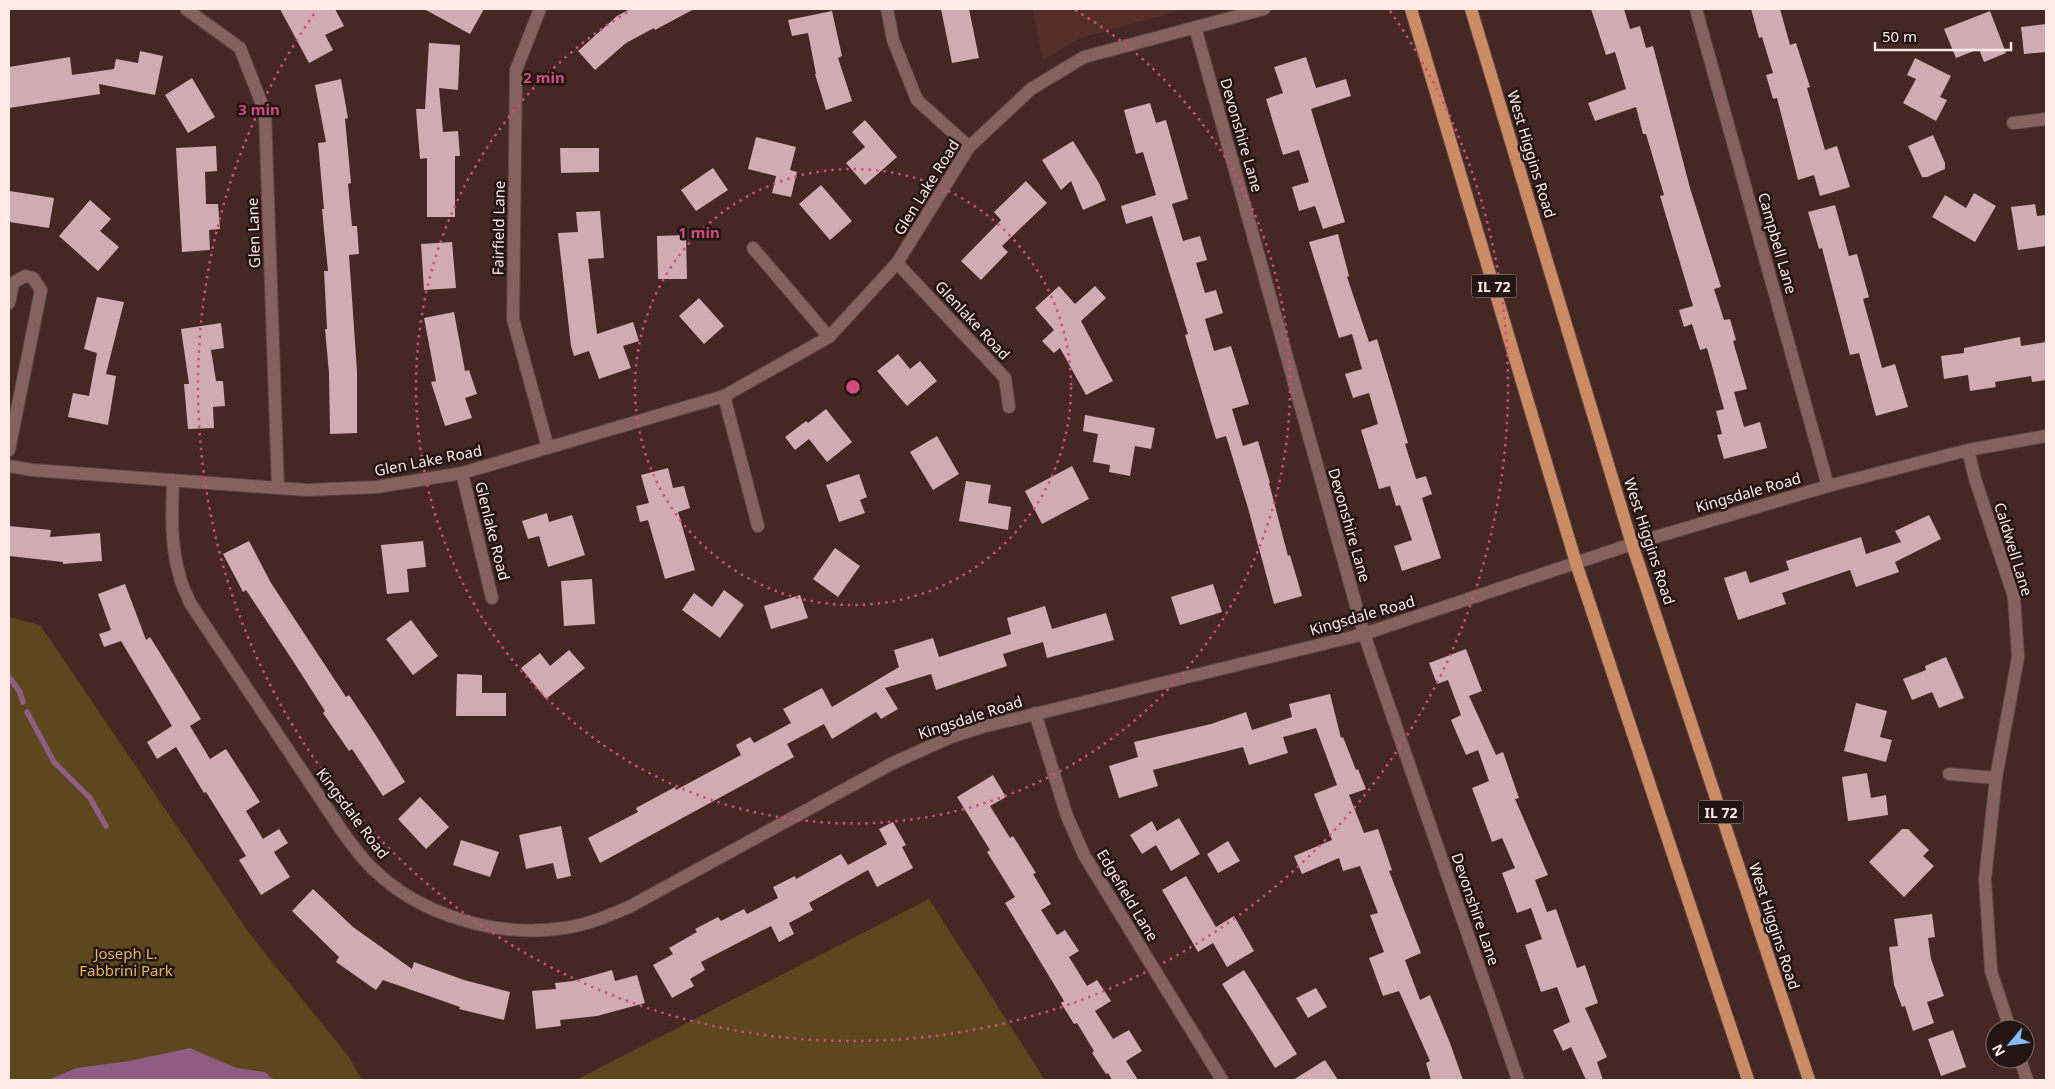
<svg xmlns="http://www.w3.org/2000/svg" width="2055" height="1089" font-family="'Noto Sans',sans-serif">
<rect width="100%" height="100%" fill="#452723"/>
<path fill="#542f2a" d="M1032,9H1186L1080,38L1043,60Z"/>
<path fill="#5c471e" d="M9,617L40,625L252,937L349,1057L362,1080H9Z
M929,899L1045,1080H576Z"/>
<path fill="#8f5c82" d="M190,1048L236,1068L265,1072L274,1080H48L76,1068L129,1061Z"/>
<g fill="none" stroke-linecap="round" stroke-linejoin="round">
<path stroke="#8f5c82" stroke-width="5.5" d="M9,677L20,692L23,702
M27,712L54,762L90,798L106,826"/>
</g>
<path fill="#d1abb4" d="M280,9H335L344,26L325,35L333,50L309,63Z
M424,9H484L470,34Z
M630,9H694L655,30L654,28L626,43L595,70L578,51L617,16Z
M941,9H969L979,58L952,63Z
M1591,9H1624L1630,29L1640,26L1646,48L1653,46L1690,188L1721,287L1714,289L1724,320L1730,319L1736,340L1733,341L1747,389L1734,392L1744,427L1760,422L1767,448L1724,459L1717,435L1722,434L1716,411L1724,409L1707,348L1700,350L1692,324L1684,327L1679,310L1693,306L1660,196L1664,195L1646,134H1643L1636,107L1595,121L1588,103L1626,89L1615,52L1606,55Z
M1751,9H1780L1790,45L1796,43L1810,87L1807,88L1825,150L1837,146L1850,187L1820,196L1814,175L1798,180L1777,98L1773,99L1766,75L1773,73L1762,37L1759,38Z
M832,11L842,56L838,58L852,101L826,110L815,74H816L808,33L792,36L788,20Z
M1990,11L2006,53L1984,62L1979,49L1956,58L1944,29Z
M2046,24V52L2024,54L2021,27Z
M429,43L460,45L458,90L439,88L443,132L458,131L460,156H455V217H427V158L420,159L416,109H425Z
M140,51L163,56L155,95L99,84L100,94L9,108V67L70,57L72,75L114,69L116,59L138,63Z
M1306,57L1316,88L1346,79L1351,96L1311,109L1345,222L1323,229L1315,206L1299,211L1292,187L1309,182L1299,150L1283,155L1266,99L1283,93L1274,67Z
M1915,58L1951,76L1940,97L1947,100L1936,121L1903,103L1916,79L1907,75Z
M192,78L215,117L188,133L165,95Z
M341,79L348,118L345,119L351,183L348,184L352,226H357L359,254L349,255L357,371V433L330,434L329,373L325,329H327L324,271H328L322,209H324L318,143L326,142L315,85Z
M1150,103L1156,123L1166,120L1188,199L1172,204L1183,241L1200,236L1207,260L1196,263L1205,293L1216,290L1223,313L1205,319L1214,351L1231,346L1249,404L1232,409L1243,446L1258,441L1270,483H1269L1288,556L1290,555L1302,596L1274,604L1248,508L1226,436L1216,439L1185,335L1188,334L1152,216L1126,224L1121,206L1156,195L1143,152L1136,154L1124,110Z
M865,120L897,157L865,185L846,163L865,147L852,132Z
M1933,135L1945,163V169L1927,177H1922L1908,146Z
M756,137L796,147L790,170L797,172L791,197L772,193L776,176L748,169Z
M1073,141L1099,183L1106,200L1083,210L1071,181L1061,190L1042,160Z
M216,146L217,171L205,172L206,204H218L220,229L209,230L210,250L182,252L176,148Z
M560,148H599V172L561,173Z
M713,168L728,190L696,211L681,190Z
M1026,181L1047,203L1002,246L1008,252L981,280L961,261L1001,220L994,212Z
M821,185L852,221L830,240L799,204Z
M10,191L54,198L49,228L9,222Z
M1974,193L1996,206L1975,242L1932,217L1945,195L1966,208Z
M90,200L111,219L100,231L119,247L98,271L59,236Z
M2035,204L2037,216L2046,215V246L2018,250L2011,207Z
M1835,205L1849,256L1857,254L1869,297L1863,299L1882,368L1895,364L1908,407L1876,416L1859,353L1850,355L1822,248L1819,249L1808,212Z
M600,211L604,258L588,259L597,334L633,322L639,341L623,346L631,368L599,379L589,351L574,356L571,346L558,233L578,232L576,212Z
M1338,234L1349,276L1347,277L1369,342L1377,339L1408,443L1405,444L1416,479L1426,476L1432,494L1422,498L1441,558L1402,571L1394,546L1412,540L1400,505L1396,506L1390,486L1379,489L1361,430L1378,424L1369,393L1353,398L1345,374L1362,369L1352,334L1339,338L1309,242Z
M686,235L687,279H658L657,236Z
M452,242L456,288L424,290L421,244Z
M1059,286L1075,304L1095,286L1106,298L1081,321L1113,381L1086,395L1060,348L1054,353L1042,341L1054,330L1035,308Z
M97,297L124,302L106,374L116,376L108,425L68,417L73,393L89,396L97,353L84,349Z
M699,298L724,326L704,344L679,316Z
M454,312L465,371L469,370L477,394L465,398L472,418L445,426L431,382L436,381L424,318Z
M221,323L224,348L211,350L216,381H223L225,406L213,407L214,428L188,429L184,384H189L181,329Z
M2020,337L2021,346L2046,342V380L2032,382L2031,376L1995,382L1996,387L1970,391L1968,375L1944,379L1941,356L1964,353V348Z
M898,354L910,369L920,361L937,381L907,406L877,371Z
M826,409L852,442L827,462L809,439L795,450L785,437L806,421L808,423Z
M1085,415L1155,428L1151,449L1135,446L1130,476L1109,472L1110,465L1093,462L1098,434L1083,431Z
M937,436L959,474L933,490L910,452Z
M1072,466L1089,499L1042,524L1025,491Z
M668,468L673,488L684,486L690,508L678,512L695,570L665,579L648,520L640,522L636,506L649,503L641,475Z
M859,474L867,497L860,500L865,513L839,522L826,485Z
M966,481L991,485L988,503L1011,507L1008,530L959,521Z
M547,513L549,522L572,515L585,555L548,567L539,536L528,539L522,521Z
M1929,515L1941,539L1895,562L1899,572L1856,587L1850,570L1782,593L1786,604L1738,620L1724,578L1746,571L1750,583L1789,570L1786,561L1861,537L1866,554L1901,542L1895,531Z
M9,526L51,530L50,537L100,533L102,561L63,564V562L9,556Z
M249,541L271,583L346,697L349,695L375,734L405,782L383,796L352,749L349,751L323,713L325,711L293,661L246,590L243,592L223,554Z
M423,541L426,567L407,569L409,592L387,594L381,545Z
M835,548L860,566L838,597L813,579Z
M592,579L595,624L564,626L561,581Z
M125,584L146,640L150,637L201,719L190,726L210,759L226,749L260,802L246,811L263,839L279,829L288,843L274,852L290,877L261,895L239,860L246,856L206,792L204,793L176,747L157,759L147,742L172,726L121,641L104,647L99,634L111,630L98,594Z
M1213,584L1222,612L1180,625L1171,597Z
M724,590L744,605L720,638L682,610L694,593L712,607Z
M800,595L808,618L771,629L764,606Z
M1045,606L1052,629L1106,613L1114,640L1047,658L1043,642L1003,654L1007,666L936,690L931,674L885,688L898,709L881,719L876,712L832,739L824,724L787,744L794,757L600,863L588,838L638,812L636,808L675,787L676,790L741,755L736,745L750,737L754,743L791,723L783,709L822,688L832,707L899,667L894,650L933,638L939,657L1011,634L1007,618Z
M411,620L438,656L413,675L386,639Z
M1466,649L1482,691L1469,696L1496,755L1503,752L1519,798L1515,799L1548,875L1535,880L1547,912L1556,909L1577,968L1585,965L1598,1003L1585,1008L1607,1057L1597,1062L1603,1080H1586L1571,1047L1563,1051L1553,1030L1570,1022L1557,987L1541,992L1525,945L1542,939L1531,908L1517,913L1502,873L1515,868L1502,838L1492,842L1472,788L1489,781L1478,750L1466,755L1451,720L1461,715L1448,680L1437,684L1429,663Z
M569,650L585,668L546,699L521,668L540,653L550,666Z
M1946,657L1964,698L1939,708L1932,692L1912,700L1903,679L1926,670L1925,666Z
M457,674L482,675V693H506V716H456Z
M1330,694L1341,738L1343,737L1356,770L1358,769L1366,789L1349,795L1364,833L1378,829L1392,870L1389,871L1421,953L1405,960L1420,1000L1430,995L1450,1043L1463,1080H1431L1426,1063L1430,1061L1399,991L1383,996L1369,958L1384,952L1370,915L1378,913L1360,866L1343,871L1339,858L1302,874L1294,856L1332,840L1314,794L1337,785L1316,728L1283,737L1288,753L1249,765L1243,747L1153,770L1158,786L1119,798L1109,766L1138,757L1134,742L1211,724L1246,712L1252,730L1292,717L1289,704Z
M1856,703L1887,711L1880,737L1892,740L1886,762L1844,751Z
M1867,773L1871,798L1886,795L1888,815L1848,821L1842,777Z
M993,775L1006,797L990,806L1010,838L1013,836L1036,873L1033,874L1051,904L1041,910L1057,935L1065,930L1079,951L1069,957L1087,986L1097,980L1111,1001L1095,1011L1113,1039L1129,1030L1142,1051L1126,1061L1138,1080H1112L1108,1073L1106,1074L1092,1053L1094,1051L1077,1023L1074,1024L1061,1003L1064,1001L1005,903L1015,897L987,852L990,850L957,797Z
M420,797L449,827L426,849L398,819Z
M1179,818L1200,854L1171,871L1156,845L1142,854L1130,835L1152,821L1157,831Z
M893,822L906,845L902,847L913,868L877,887L868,870L809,903L813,910L789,923L794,934L779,942L771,926L701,962L705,970L690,979L694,986L672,998L653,965L673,954L669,948L697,932L695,929L718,917L721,921L744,909L747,914L778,898L773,887L795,876L796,879L841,854L848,865L887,844L879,829Z
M561,826L571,876L557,879L553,863L526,869L519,835Z
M1902,829H1908L1929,850L1923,856L1934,866L1904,897L1869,862Z
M461,840L499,852L490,877L453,865Z
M1228,841L1240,861L1218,873L1207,854Z
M1186,876L1216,927L1234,916L1254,951L1227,967L1213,943L1198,952L1162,890Z
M313,889L353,927L412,969L414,962L464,980L510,992L504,1020L459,1009L460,1007L383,980L376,990L336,962L339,957L292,911Z
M1932,914L1935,937L1928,938L1931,959L1944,996L1927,1002L1934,1023L1913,1031L1905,1006L1902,1007L1894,985L1889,947L1898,946L1894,919Z
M612,970L615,981L637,975L645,1003L597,1016L560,1020L561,1026L536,1029L532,991L556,989L555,983L573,981Z
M1244,970L1297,1054L1275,1068L1222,984Z
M1316,988L1327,1007L1308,1018L1296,998Z
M1953,1030L1966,1067L1941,1076L1928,1039Z
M1325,1060L1338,1080H1293Z"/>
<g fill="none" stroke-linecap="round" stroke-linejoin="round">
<g stroke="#5e4441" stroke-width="14">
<path id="minor" d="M186,9L240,48L265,112L278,488
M540,9L516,70L513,319L548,448
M887,9L893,40L917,100L969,147
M1696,9L1828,486
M1195,27L1364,634L1518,1080
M2013,123L2046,119
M753,248L829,337
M897,263L1005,378L1009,407
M9,303L13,283L25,276L33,278L41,290L9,450
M724,396L758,526
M1968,450L1975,479L2014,597L2018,657L1996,778L1985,879L1991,971L2010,1029
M9,466L32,470L278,488L307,490L377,487L462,473L724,396L829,337L897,263L969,147L1031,89L1084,57L1264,9
M462,473L492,598
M173,480C172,512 170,546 180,577C182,586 187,595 190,603L340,828C350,842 360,857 373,869C421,916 498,938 564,928C587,925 608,916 629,907L893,763L951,737L982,727L1364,634L1632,544L1828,486L1968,450L2046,436
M1035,713L1067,816L1084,855L1222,1080
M1949,774L1996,778
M2020,1059L2027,1080"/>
</g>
<g stroke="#5e4441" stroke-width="14">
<path id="primary" d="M1411,9L1576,563L1748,1080
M1471,9L1632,544L1809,1080"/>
</g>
<use href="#minor" stroke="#85625d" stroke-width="12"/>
<use href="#primary" stroke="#cb8b65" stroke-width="12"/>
</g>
<g fill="none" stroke="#d14c7e" stroke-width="2.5" stroke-dasharray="2.5 5">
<circle cx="853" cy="387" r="218"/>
<path d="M1075 10A437 437 0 1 1 631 10"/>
<path d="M1390 11A655 655 0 1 1 316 11"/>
</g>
<g text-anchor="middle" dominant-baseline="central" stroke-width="5" stroke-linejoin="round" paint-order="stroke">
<g fill="#221513" stroke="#bdaaa7" stroke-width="1">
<rect x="1471.5" y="274.5" width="45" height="23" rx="4"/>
<rect x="1698.5" y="800.5" width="45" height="23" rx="4"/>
</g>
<g font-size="14" font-weight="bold" fill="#ffeae7">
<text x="1494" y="286">IL 72</text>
<text x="1721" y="812">IL 72</text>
</g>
<g font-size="15" fill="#ffeae7" stroke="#221513">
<text transform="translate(1242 135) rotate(74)">Devonshire Lane</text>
<text transform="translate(1532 154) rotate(73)">West Higgins Road</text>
<text transform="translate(926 187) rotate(-58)">Glen Lake Road</text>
<text transform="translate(498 228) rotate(-89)">Fairfield Lane</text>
<text transform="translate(253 233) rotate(-92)">Glen Lane</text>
<text transform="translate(1778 243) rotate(74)">Campbell Lane</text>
<text transform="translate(973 320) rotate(47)">Glenlake Road</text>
<text transform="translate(428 460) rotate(-11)">Glen Lake Road</text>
<text transform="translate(1748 492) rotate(-16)">Kingsdale Road</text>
<text transform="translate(1350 525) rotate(74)">Devonshire Lane</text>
<text transform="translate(493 531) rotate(76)">Glenlake Road</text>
<text transform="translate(1650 541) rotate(72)">West Higgins Road</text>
<text transform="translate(2014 549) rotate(73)">Caldwell Lane</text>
<text transform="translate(1362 615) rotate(-16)">Kingsdale Road</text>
<text transform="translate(970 717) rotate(-18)">Kingsdale Road</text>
<text transform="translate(353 813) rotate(53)">Kingsdale Road</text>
<text transform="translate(1128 895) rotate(59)">Edgefield Lane</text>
<text transform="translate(1476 909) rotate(71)">Devonshire Lane</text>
<text transform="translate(1775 926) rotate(72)">West Higgins Road</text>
</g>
<g font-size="15" fill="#e4b663" stroke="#221513">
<text x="126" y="953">Joseph L.<tspan x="126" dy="17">Fabbrini Park</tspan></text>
</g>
</g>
<circle cx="853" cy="387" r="8" fill="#d14c7e" stroke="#221513" stroke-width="2.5"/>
<g font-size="15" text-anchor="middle" font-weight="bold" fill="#d14c7e" stroke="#221513" stroke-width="5" stroke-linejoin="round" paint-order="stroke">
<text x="544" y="83">2 min</text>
<text x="259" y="115">3 min</text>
<text x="699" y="238">1 min</text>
</g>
<rect width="2055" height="1089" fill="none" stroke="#ffeae7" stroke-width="20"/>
<g transform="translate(2010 1044) rotate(241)"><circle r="24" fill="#221513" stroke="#7a6a68"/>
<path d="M0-4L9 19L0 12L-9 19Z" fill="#8bbafc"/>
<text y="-8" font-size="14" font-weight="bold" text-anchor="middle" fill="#ffeae7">N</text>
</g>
<path d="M1875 42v8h136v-8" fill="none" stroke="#ffeae7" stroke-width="2.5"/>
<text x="1882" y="42" font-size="15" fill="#ffeae7" stroke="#221513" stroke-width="4" paint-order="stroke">50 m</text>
</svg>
